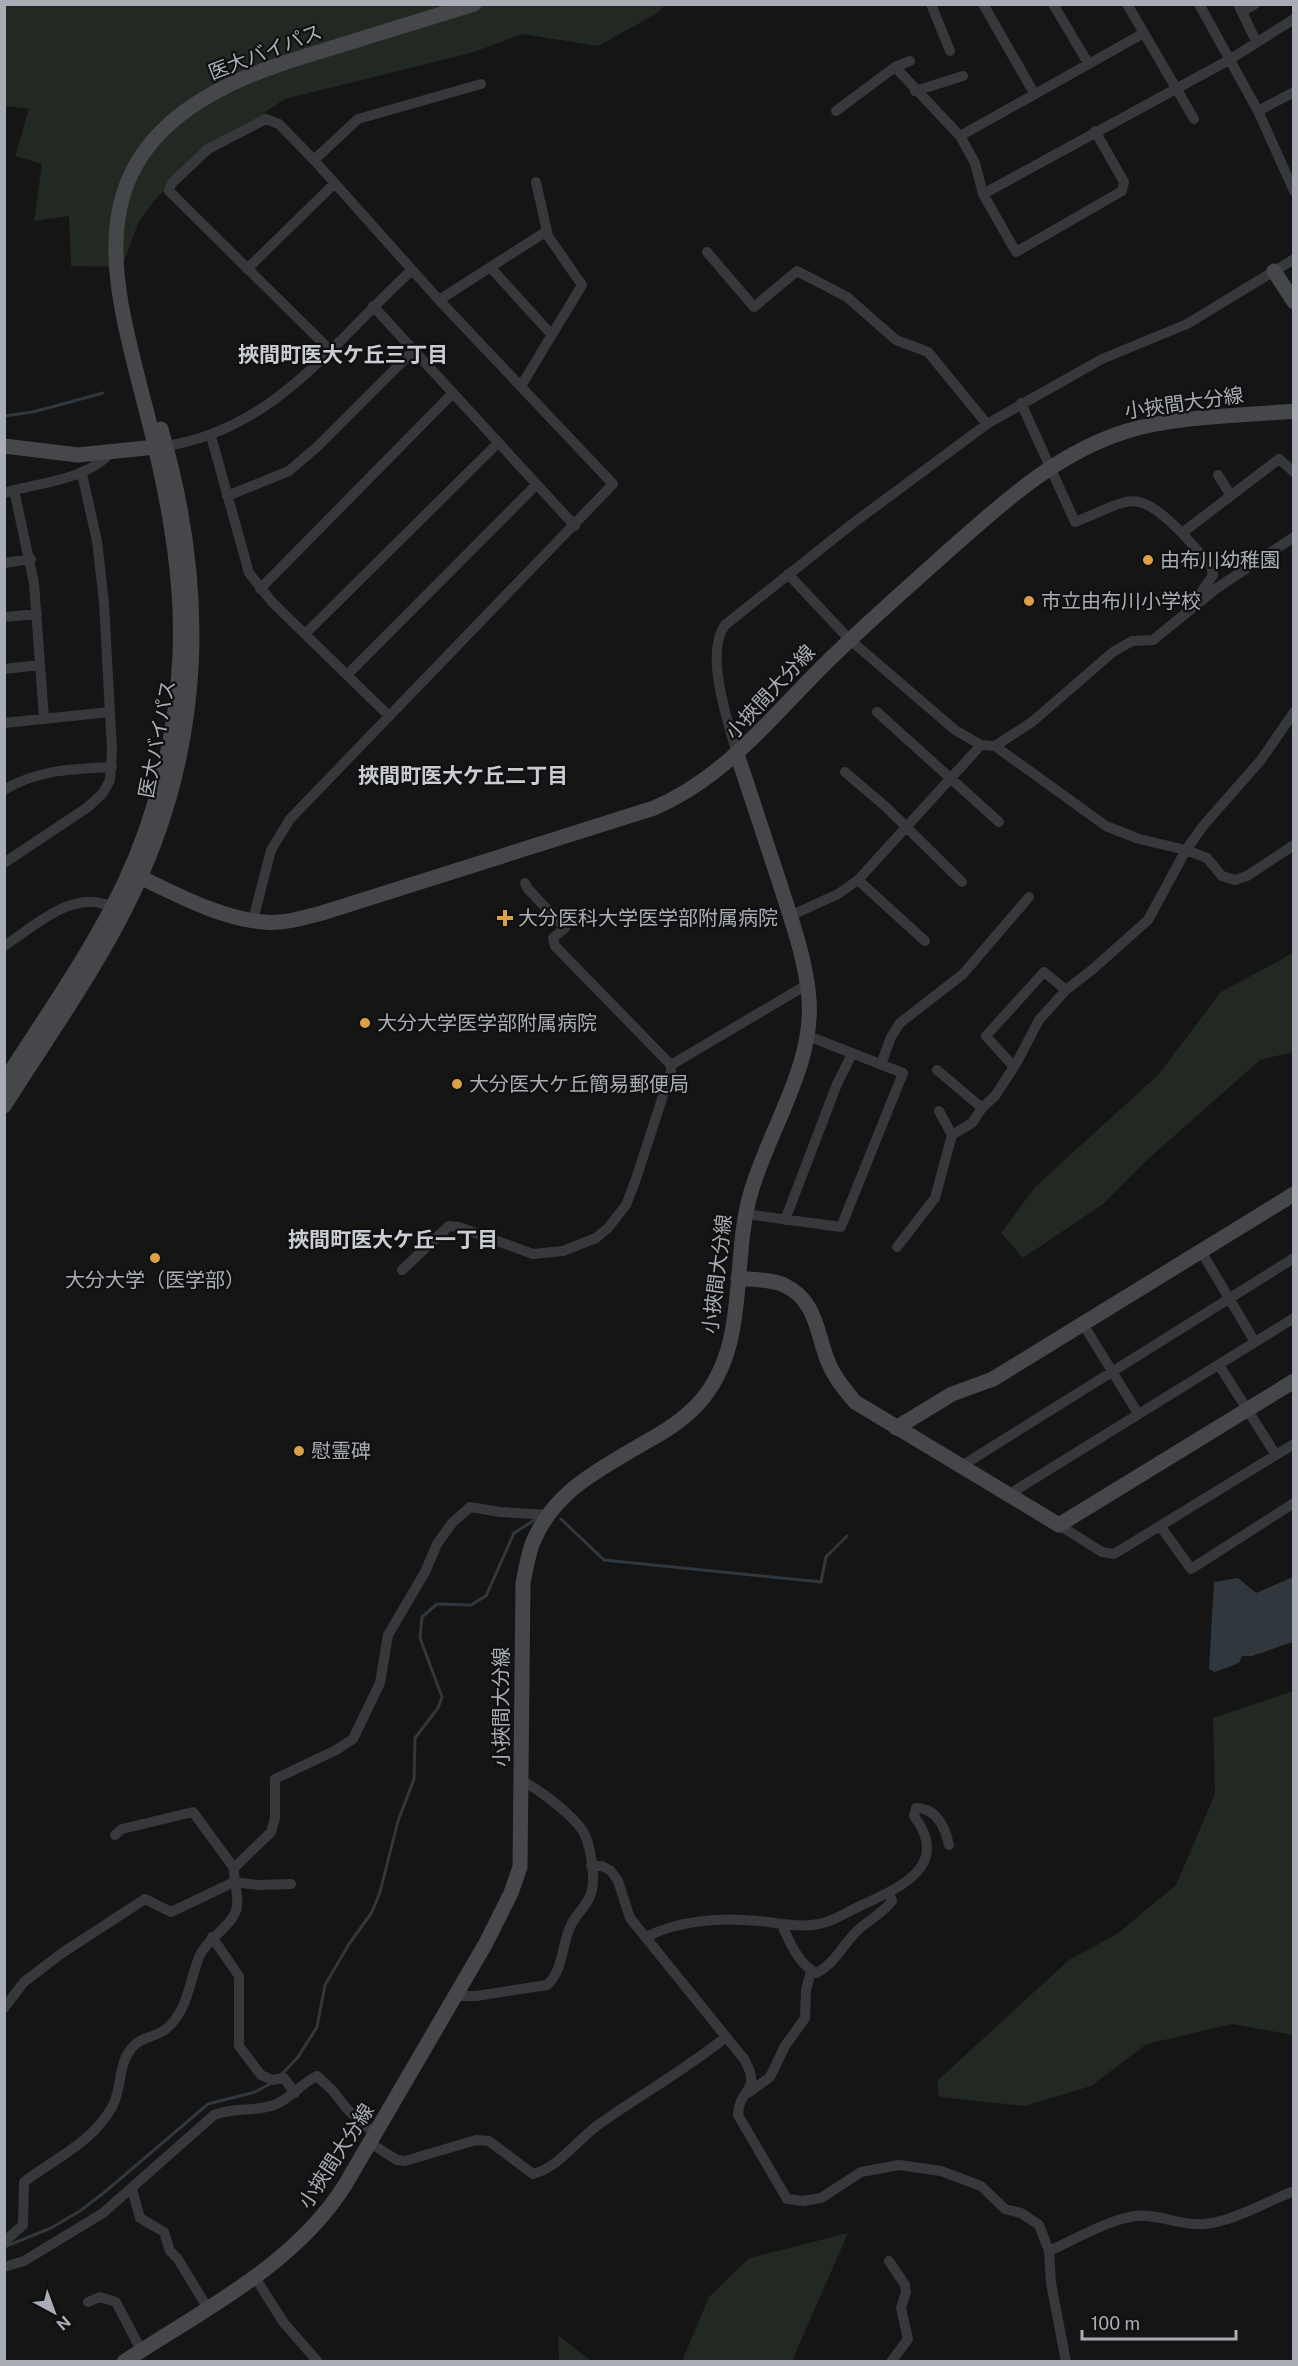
<svg xmlns="http://www.w3.org/2000/svg" width="1298" height="2366" font-family="'Public Sans','Noto Sans JP',sans-serif">
<rect width="100%" height="100%" fill="#151516"/>
<path fill="#222822" d="M4,5H665L656,14L598,46L522,34L474,52L285,99L265,112L266,119L235,133L158,196L139,221L122,267L71,266L69,216L34,221L42,164L15,156L29,109L5,106Z
M1293,953V1052L1260,1060L1147,1160L1103,1204L1023,1258L1001,1233L1035,1187L1158,1075L1221,992Z
M1293,1691V2035L1232,2024L1147,2044L1091,2086L1025,2106L939,2097L937,2081L1069,1960L1117,1934L1176,1885L1215,1794L1213,1718Z
M848,2233L792,2361H682L709,2297L749,2258Z
M558,2335L591,2361H559Z"/>
<path fill="#30383e" d="M1293,1577V1642L1252,1656H1242L1239,1663L1215,1672L1209,1669L1214,1582L1238,1578L1256,1593Z"/>
<g fill="none" stroke-linecap="round" stroke-linejoin="round">
<path stroke="#30383e" stroke-width="3" d="M4,416L33,412L103,393
M561,1519L604,1560L821,1582L826,1557L847,1536
M280,2076L298,2057L317,2027L325,1985L349,1944L372,1912L380,1892L398,1821L414,1779L415,1738L438,1708L442,1697L420,1638L422,1617L437,1604L471,1605L486,1596L514,1533L536,1519
M4,2247L51,2228L80,2211L106,2191L208,2104L255,2092L270,2084"/>
<path stroke="#37383b" stroke-width="10" d="M931,4L950,51
M983,4L1034,93
M1053,4L1088,63
M1127,4L1194,119
M1199,4L1258,111L1294,191
M1238,4L1256,41
M1242,12L1255,4
M895,67L960,136L975,163L983,194L1016,252L1122,191L1124,182L1095,131
M915,91L963,76
M836,111L895,67L910,61
M1258,111L1294,92
M960,136L1144,33
M314,160L358,119L481,84
M983,194L1229,60L1294,19
M707,252L754,307L797,271L847,297L896,340L928,352L987,424
M491,268L551,334
M247,269L334,184
M439,300L547,231
M373,306L575,526
M521,386L582,285L548,236L536,182
M1021,403L1075,522C1133,499 1134,486 1182,533L1279,459L1294,472
M211,436L249,573L272,602L388,715
M166,446C276,429 334,341 412,270
M1218,475L1230,494
M14,490L34,583L44,718
M4,493C41,482 82,481 110,454
M227,496L289,471L318,446L412,352
M1182,533L1211,565L1213,575L1196,600
M4,563L31,559
M788,574L849,639L955,730L981,745L995,746L1032,722L1113,652L1132,641L1153,640L1217,588L1294,537
M260,589L451,395
M4,617L37,614
M305,634L497,444
M4,669L40,665
M347,675L536,485
M877,712L999,822
M1294,712L1261,760L1203,826L1186,850L1207,858L1222,876L1235,880L1247,876L1294,845
M4,723L110,712
M737,754C728,721 704,654 725,625L852,524L987,424L1102,359L1187,324L1294,259
M845,772L886,807L962,882
M4,790C39,769 73,769 112,767
M4,863L88,807L103,793L110,780L112,750L104,603L97,541L82,474
M858,880L925,941
M790,916L838,894L858,880L981,745
M253,920L271,850L290,819L613,484L439,300L314,160L279,124L266,119L208,149L171,184L169,191L329,349
M4,946C35,926 74,888 112,907
M881,1064L891,1037L900,1023L963,974L1029,897
M671,1065L808,984
M1014,1067L986,1036L1044,972L1066,990
M937,1070L982,1108
M939,1111L952,1135
M746,1214L841,1227L903,1073L808,1036
M785,1220L837,1084L852,1054
M897,1247L935,1198L952,1135L972,1123L982,1108L995,1096L1017,1062L1039,1020L1066,990L1093,969L1148,920L1186,850L1139,839L1106,826L995,746
M1201,1251L1255,1342
M402,1270L449,1226L459,1227L533,1254L563,1251L596,1238L608,1228L626,1205L636,1179L671,1071V1065L555,946L553,938L565,928L528,889L525,883
M1083,1324L1137,1412
M1219,1365L1276,1455
M960,1467L1294,1258
M1010,1497L1016,1490L1294,1318
M1059,1525L1102,1552L1114,1554L1294,1444
M1161,1527L1191,1569L1294,1503
M115,1835L122,1829L193,1812L234,1868
M591,1866H602L611,1871L618,1881L630,1918L744,2059C763,2092 739,2087 738,2115L787,2199L803,2201L821,2198L861,2172L899,2165L941,2171L981,2186L1005,2209L1021,2213L1039,2225L1049,2251L1051,2283L1066,2362
M782,1925C789,1941 800,1967 817,1973C835,1963 842,1946 856,1932C867,1921 882,1914 892,1901L889,1894
M212,1937L239,1976V2046L261,2075L272,2080L284,2078L295,2093
M646,1937C679,1920 723,1917 759,1921C780,1923 798,1928 819,1924C832,1922 844,1914 856,1908C896,1889 953,1868 914,1816L916,1808C937,1808 945,1827 949,1845
M457,1996H476L547,1985C564,1970 561,1945 571,1925C577,1912 589,1905 592,1890C595,1876 591,1849 585,1835C577,1818 539,1789 522,1781
M4,2008L24,1982L62,1953L145,1899L171,1912L234,1882L258,1885L291,1884
M748,2093L770,2077L785,2046L805,2018L806,1990L811,1971
M370,2143L397,2160L405,2161L476,2140L489,2141L533,2174C559,2167 576,2141 598,2125C640,2095 685,2070 726,2037
M132,2189L140,2218L164,2232L170,2251L178,2259L207,2307
M4,2242L23,2225L24,2182C54,2159 95,2141 113,2105C122,2087 118,2065 131,2049C140,2036 155,2038 166,2029C189,2010 189,1980 200,1955C208,1938 228,1929 235,1913C241,1900 233,1882 234,1868L271,1832L275,1818V1779L336,1750L353,1739L380,1683L388,1635L425,1572L437,1544L452,1523L470,1507L500,1512L549,1515
M1049,2251C1077,2239 1105,2221 1135,2216C1157,2213 1180,2226 1203,2224C1230,2223 1268,2201 1294,2191
M889,2261L905,2285L906,2292L901,2308L908,2339L891,2362
M4,2267L24,2261L103,2213L214,2115C234,2107 255,2112 274,2105C291,2099 301,2083 317,2076L332,2090L348,2110L375,2134
M254,2276L284,2323L318,2362
M88,2302L100,2297L116,2302L141,2350"/>
<path stroke="#45474b" stroke-width="15" d="M1274,271L1294,302
M4,446L78,455L165,446
M129,872C171,891 217,918 263,922C283,924 303,918 322,913L654,808C720,780 765,725 814,675C853,635 895,599 937,561C995,510 1052,454 1127,431C1175,416 1242,416 1294,411
M4,1082C45,1017 91,953 124,884C157,814 177,732 180,654C183,584 171,514 155,446C122,303 59,168 229,85C263,68 302,57 338,46C383,32 429,18 474,4
M4,1106C48,1036 98,967 133,893C205,741 207,587 161,429
M738,1278C752,1280 772,1279 784,1285C818,1301 816,1334 829,1364C835,1378 845,1390 855,1402L1059,1525L1294,1381
M896,1428L952,1394L993,1379L1294,1194
M124,2362C202,2310 294,2266 345,2185L486,1943L511,1893L520,1867L523,1583C526,1569 528,1554 533,1542C554,1491 600,1469 644,1443C664,1432 682,1421 698,1404C751,1346 730,1263 751,1192C769,1129 814,1066 809,999C806,960 792,922 780,884C766,841 751,797 737,754"/>
</g>
<g fill="#daa149" stroke="#101011" stroke-width="2">
<circle cx="1148" cy="560" r="6"/>
<circle cx="1029" cy="601" r="6"/>
<path d="M502 909h6v6h6v6h-6v6h-6v-6h-6v-6h6z"/>
<circle cx="365" cy="1023" r="6"/>
<circle cx="457" cy="1084" r="6"/>
<circle cx="155" cy="1258" r="6"/>
<circle cx="299" cy="1451" r="6"/>
</g>
<g text-anchor="middle" dominant-baseline="central" stroke-width="4.5" stroke-linejoin="round" paint-order="stroke">
<g font-size="20" fill="#a9adb5" stroke="#101011">
<text transform="translate(265 52) rotate(-21)">医大バイパス</text>
<text transform="translate(1184 403) rotate(-8)">小挾間大分線</text>
<text transform="translate(770 692) rotate(-47)">小挾間大分線</text>
<text transform="translate(157 739) rotate(-79)">医大バイパス</text>
<text transform="translate(717 1274) rotate(-83)">小挾間大分線</text>
<text transform="translate(501 1707) rotate(-90)">小挾間大分線</text>
<text transform="translate(336 2156) rotate(-57)">小挾間大分線</text>
</g>
<g font-size="20" fill="#a9adb5" stroke="#101011" text-anchor="start">
<text x="1160" y="560">由布川幼稚園</text>
<text x="1041" y="601">市立由布川小学校</text>
<text x="518" y="918">大分医科大学医学部附属病院</text>
<text x="377" y="1023">大分大学医学部附属病院</text>
<text x="469" y="1084">大分医大ケ丘簡易郵便局</text>
<text x="155" y="1280" text-anchor="middle">大分大学（医学部）</text>
<text x="311" y="1451">慰霊碑</text>
</g>
<g font-size="21" font-weight="bold" fill="#c9ccd2" stroke="#101011">
<text x="343" y="354">挾間町医大ケ丘三丁目</text>
<text x="463" y="775">挾間町医大ケ丘二丁目</text>
<text x="393" y="1239">挾間町医大ケ丘一丁目</text>
</g>
</g>
<rect width="1298" height="2366" fill="none" stroke="#a9adb5" stroke-width="12"/>
<g transform="translate(54 2312) rotate(139)" stroke="#101011" stroke-width="4.5" paint-order="stroke">
<path d="M0-4.5L10 22L0 15L-10 22Z" fill="#a9adb5"/>
<text y="-9" font-size="16" font-weight="bold" text-anchor="middle" fill="#a9adb5">N</text>
</g>
<path d="M1082 2330v9h154v-9" fill="none" stroke="#a9adb5" stroke-width="3"/>
<text x="1091" y="2330" font-size="18" fill="#a9adb5" stroke="#101011" stroke-width="4.5" paint-order="stroke">100 m</text>
</svg>
